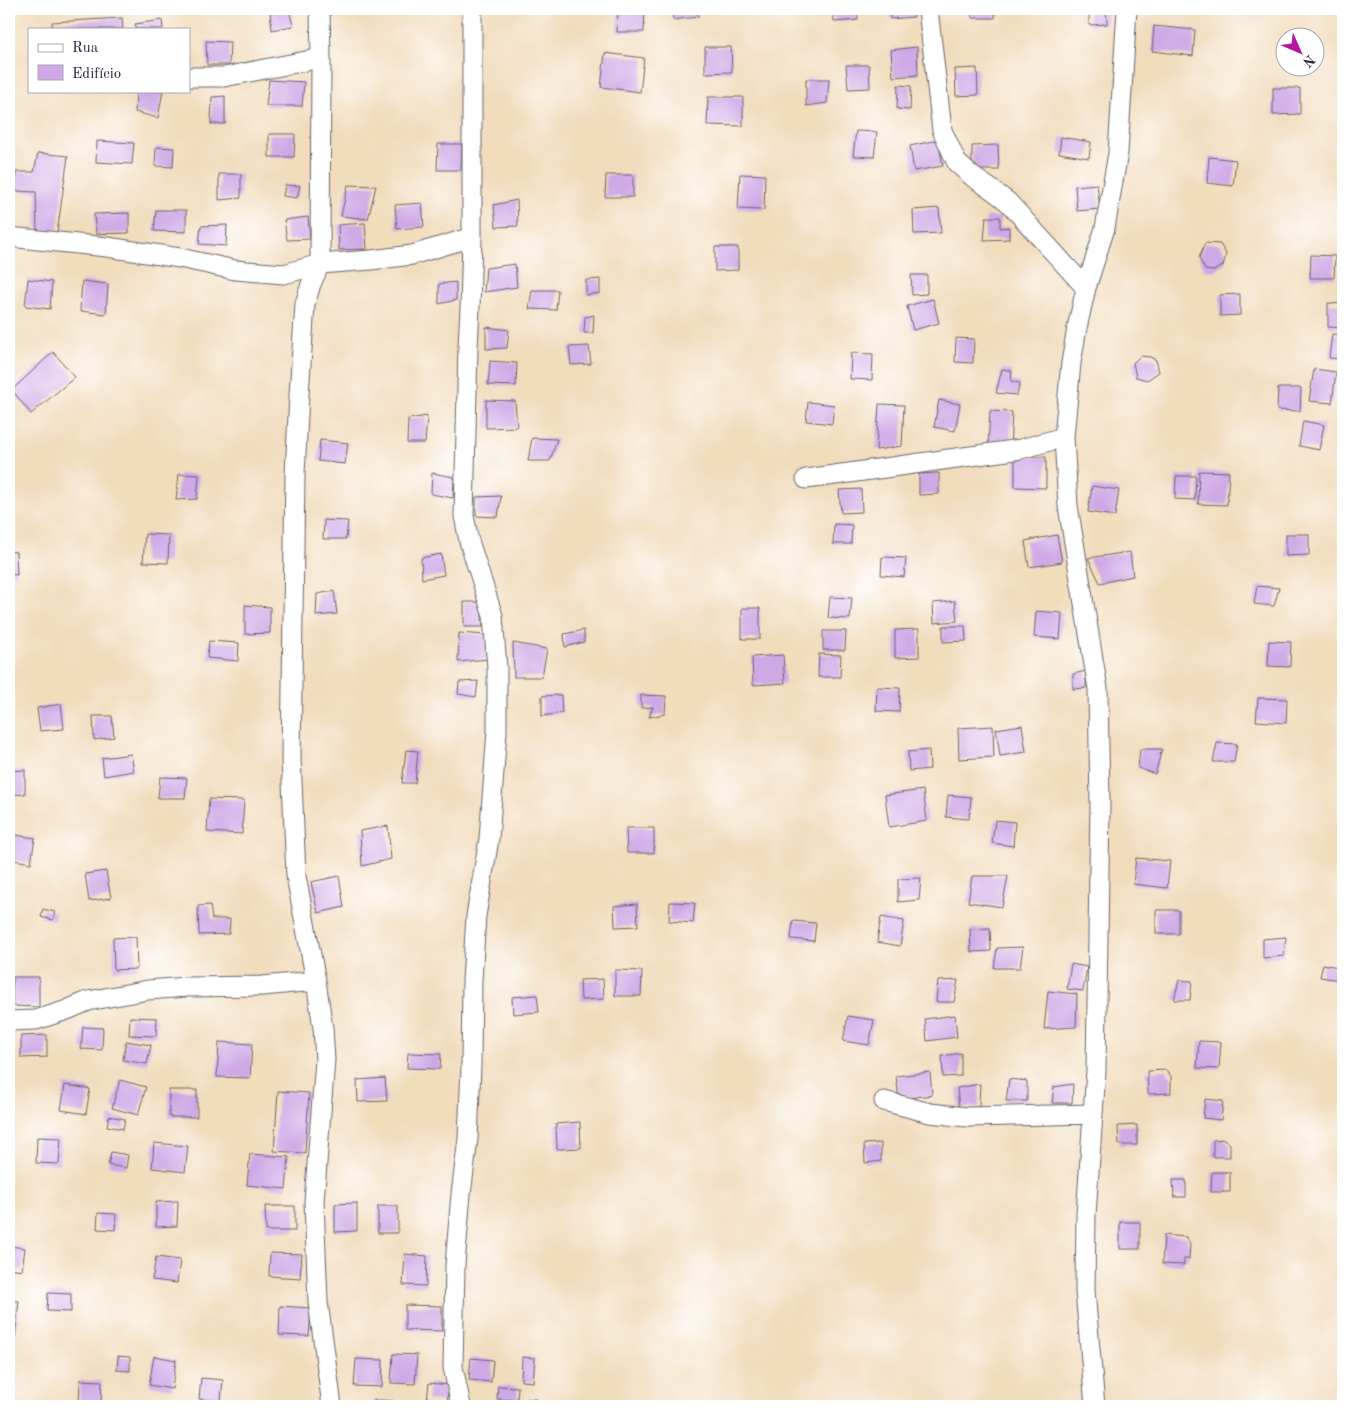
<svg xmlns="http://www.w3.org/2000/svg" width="1352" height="1415" font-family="'Old Standard TT',serif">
<rect width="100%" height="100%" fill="#fff"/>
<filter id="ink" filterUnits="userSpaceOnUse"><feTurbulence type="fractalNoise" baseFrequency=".02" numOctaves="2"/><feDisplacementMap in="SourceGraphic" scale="10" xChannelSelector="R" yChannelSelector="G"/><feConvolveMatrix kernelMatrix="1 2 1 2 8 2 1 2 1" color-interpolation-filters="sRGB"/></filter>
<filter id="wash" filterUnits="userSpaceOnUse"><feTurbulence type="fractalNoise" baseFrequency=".0096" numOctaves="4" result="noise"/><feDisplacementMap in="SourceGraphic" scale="20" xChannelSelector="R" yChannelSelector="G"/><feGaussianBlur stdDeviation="1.12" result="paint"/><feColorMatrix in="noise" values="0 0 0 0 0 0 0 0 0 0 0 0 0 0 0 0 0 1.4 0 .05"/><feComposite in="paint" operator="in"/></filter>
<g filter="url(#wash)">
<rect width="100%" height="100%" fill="#f1dcbc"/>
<g id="blocks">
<path fill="#cfa8e6" d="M289,9L293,26L272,30L270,12Z
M618,9H645L644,32H617Z
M672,9H697L698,17L673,20Z
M833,9H857L858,20L834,22Z
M889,9H913L914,17L890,19Z
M971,9H995V18H972Z
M1089,9H1106L1107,24L1089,25Z
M122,18L123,29H52V22Z
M162,20L163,29H136L135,24Z
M1154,26L1195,30L1193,56L1152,51Z
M206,41L230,42L229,65H207Z
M705,47H731L732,72L705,73Z
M917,47L918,75L893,77L891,50Z
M605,53L644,58L640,92L601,87Z
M846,65H869L870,88L848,89Z
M977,68L978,95L956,96L955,69Z
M806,79H829L827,103L806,106Z
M269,80L304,82L302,106H266Z
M898,85L911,86L910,110L897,109Z
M1273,88H1300V114L1273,115Z
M136,91H163L158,118L135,112Z
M225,96V124H211L212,97Z
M708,97H743V126L707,125Z
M856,131L877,132L874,157L853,156Z
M269,134H295L294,157H269Z
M1061,137L1091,142L1089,158L1059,153Z
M938,140L943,166L914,171L910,146Z
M97,141L134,143L132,164L96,162Z
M438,144H462L461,170H437Z
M998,145L999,170H972V146Z
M156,147L174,148L173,167L155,166Z
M38,153L68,156L57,233L37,230L36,192L15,191L16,172H34Z
M1209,157L1236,160L1233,186L1207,183Z
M219,174H241V198L219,200Z
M740,174L765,175L764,210L738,209Z
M606,175H633V197H605Z
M1097,184L1100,209L1077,211L1075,186Z
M285,185L300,186L297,198L283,196Z
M348,185L376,186L368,219L341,216Z
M517,200L518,226L496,227L494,205Z
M422,203L424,227L397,229L395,205Z
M939,208L941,233L914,234L913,210Z
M156,210H186V232L154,231Z
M129,213V233L96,234L94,214Z
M308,217L310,239L287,240L284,220Z
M986,217H1000V228L1009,227V239L984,240Z
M365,223L367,249L339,250L338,225Z
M227,225L226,246L199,244L201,226Z
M1205,243L1220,244L1226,254L1223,266L1213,271L1205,270L1199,258Z
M715,247H738V270L715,271Z
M1311,255L1335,256L1334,278H1310Z
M515,264L517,287L484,292L486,268Z
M911,275H927V294L912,295Z
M28,279L52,282L50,309L25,306Z
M600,279V293L586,295V280Z
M82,281L108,284L106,314L80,311Z
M456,282V300L439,304V284Z
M532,290H558L556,310L529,309Z
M1240,294V315L1220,316V295Z
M933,299L939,323L913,330L907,306Z
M1328,303L1343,304V328L1328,327Z
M594,315L593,333H584L585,317Z
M486,327L509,330L507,348L486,349Z
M1332,334L1343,335V359L1329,358Z
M956,338L974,339L973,363L955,362Z
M589,346L591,364L571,365L569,347Z
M53,352L75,377L31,414L12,390Z
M851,353L873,354L872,380L850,379Z
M1140,356L1150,357L1156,360L1159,372L1147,380L1136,377L1133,363Z
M490,361L517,363L516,386L488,385Z
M1002,369L1012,371L1011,381L1020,383L1017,395L996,393Z
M1314,369L1336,372L1332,403L1309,401Z
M1278,388H1301L1300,411L1277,410Z
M486,400L515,401L517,427L486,428Z
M939,400L960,404L955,431L934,427Z
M808,402L834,405L832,424L806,421Z
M879,404L904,405L902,446L876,450Z
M990,411L1012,412L1010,449L988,447Z
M427,416L425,443H407L408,419Z
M1303,421L1324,425L1319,450L1299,446Z
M532,438L557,439L550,461H528Z
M320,440L348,443L345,464L318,461Z
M1015,457H1046V488L1015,487Z
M1199,471L1229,472L1227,505L1198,504Z
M432,473L454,477L453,498L431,494Z
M939,473V494L919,495V474Z
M179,474L199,475L197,499L176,500Z
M1176,476H1196L1195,500L1175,499Z
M1092,486L1119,490L1115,516L1088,512Z
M861,489L862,512L841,513L839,490Z
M501,496L498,517L476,516V497Z
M324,520L348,521L346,539H323Z
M834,524L852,525L851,544H833Z
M145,534L169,535L168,563L143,562Z
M1286,534H1309V555L1286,556Z
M1057,535L1062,562L1029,567L1025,541Z
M9,551L16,552L17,575L9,574Z
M1130,552L1133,576L1100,583L1088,558Z
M441,554L444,575L422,579L421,558Z
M882,557L906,558L904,577L881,575Z
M1257,586L1279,588L1274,606L1254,604Z
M334,591L337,614L316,616L317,594Z
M830,597L852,598L850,619L828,618Z
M955,601L957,621L934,623L933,603Z
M464,602H481L483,627H464Z
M245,605L270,607V633L245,634Z
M742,608H760V639H742Z
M1036,611L1062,613L1060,639L1034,637Z
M943,626H965L966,641L943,642Z
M919,629V657L895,658V630Z
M584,630V642L565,647L564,634Z
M823,631H846L845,650H823Z
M459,633L486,635L488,659L458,662Z
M209,641L239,643L238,661L207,658Z
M1269,641L1291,642L1290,667L1268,666Z
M513,643L547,649L542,677H514Z
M819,654L841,655L840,677H818Z
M783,655L785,683L753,685L752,657Z
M1086,671V688L1073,689V674Z
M478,681L476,697L458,694L459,682Z
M877,687L900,688L899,712L876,711Z
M561,695L562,713L542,716V696Z
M641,695L666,696L665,714L649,717L653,707L641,708Z
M1258,698L1287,699L1286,723L1256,721Z
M61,704L64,729L40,731L37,708Z
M93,716H112L114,737L94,740Z
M1022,725L1026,752L1000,756L996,729Z
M993,726L994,757L959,759L958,728Z
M1217,743L1237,744L1234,762H1213Z
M1140,749H1162L1155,774L1138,768Z
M406,750L418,751L415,783H402Z
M929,750L930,769L909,771L908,752Z
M131,754L134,771L104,776L102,758Z
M25,770V794L9,795V771Z
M160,777L187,778L185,798H158Z
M923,790L927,821L889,827L885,795Z
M948,795L971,797L969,819L946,817Z
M209,799L244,800L242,834L207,832Z
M995,820L1015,822L1013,846L992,843Z
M388,826L391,859L362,866L360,831Z
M626,828H654V853H627Z
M9,834L35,838L31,863L9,859Z
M1136,858L1170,861L1167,888L1133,884Z
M106,871L111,898L89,901L85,874Z
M339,876L344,907L318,913L311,882Z
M972,876H1008L1002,907L968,902Z
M921,878L919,900L898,902V879Z
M670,902L695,903L693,923L669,921Z
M637,904L638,926L615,927L614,906Z
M210,905L212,919H230L229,934L199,935L198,906Z
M43,909L55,912L53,920L41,917Z
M1156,910H1179V934H1156Z
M881,917L904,921L900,946L877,942Z
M793,921L816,923L814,941L791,939Z
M990,928L991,951L971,952L970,929Z
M136,937L137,969L114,970L113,938Z
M1286,937L1284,956L1263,958V939Z
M1023,947L1020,968H994L997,948Z
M1071,964L1087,967L1083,991L1067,989Z
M1323,964L1342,968L1340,980L1320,977Z
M615,970L642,971L641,996H615Z
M13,977H39V1007L12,1006Z
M603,979L604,999L581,1000L580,980Z
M958,980L954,1002H936L938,981Z
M1179,980L1192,981L1190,1000H1174Z
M1048,991L1077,994L1076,1027L1044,1029Z
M537,995L539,1012L513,1014L512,997Z
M955,1015L957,1037L927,1041L925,1019Z
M848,1016L874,1020L869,1045L843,1041Z
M130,1017L157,1018L156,1036L129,1035Z
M83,1027L103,1028L102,1050L81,1049Z
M47,1035V1057L21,1058V1036Z
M126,1041L151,1045L147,1064L123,1060Z
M1199,1041L1221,1042L1219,1069L1197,1068Z
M219,1042L252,1044L250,1078L217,1077Z
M408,1053L441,1054L440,1069L407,1068Z
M961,1053V1076L943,1077L942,1056Z
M1166,1070L1171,1076V1093L1148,1094L1147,1071Z
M930,1072L932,1095L899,1099L896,1076Z
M385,1078L387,1101L358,1102L357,1080Z
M1009,1079L1027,1081V1101H1006Z
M120,1080L146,1087L138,1115L112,1108Z
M980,1084L979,1107L959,1108L957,1088Z
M1073,1084L1072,1103H1052L1054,1087Z
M65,1085L90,1089L86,1114L61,1110Z
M169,1090H197V1117H169Z
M278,1091L309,1093L305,1153L274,1151Z
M1205,1099L1223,1101L1221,1120L1203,1118Z
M109,1116L125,1119L123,1129L107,1126Z
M580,1122L581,1148L557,1149L556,1124Z
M1137,1125V1145H1119L1118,1126Z
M37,1137L61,1138L59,1164L36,1163Z
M1224,1139L1230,1144V1157H1213V1140Z
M154,1143L188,1146L185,1172L152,1168Z
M881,1143V1161L865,1163L864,1144Z
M111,1152L128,1155L126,1168L108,1165Z
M250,1154L289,1157L286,1189L247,1185Z
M1212,1172H1230V1192H1211Z
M1173,1180H1186V1197H1174Z
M178,1201L177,1226L156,1227V1202Z
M357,1203V1231L335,1232V1204Z
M265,1206H295V1231H266Z
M378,1206H398V1233H378Z
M98,1213L116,1214L115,1230L97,1229Z
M1120,1222H1140V1249H1120Z
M1164,1235L1186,1237L1190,1245L1189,1259H1184V1265L1162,1264Z
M9,1246L25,1248L22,1270L9,1268Z
M270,1253L302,1254L300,1278L269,1276Z
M405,1254L427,1256L426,1286L403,1285Z
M156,1257L180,1260L177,1283L152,1280Z
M48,1293L71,1294V1312L47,1311Z
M9,1301H19L14,1345H9Z
M405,1305L442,1306V1331L405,1330Z
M280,1306L311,1308L309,1336L279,1335Z
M393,1354L417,1355L415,1384L391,1383Z
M118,1356L130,1357V1371L117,1370Z
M154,1356L176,1360L172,1389L149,1385Z
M522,1357L535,1358L533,1382L521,1381Z
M471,1358L493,1360L491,1382L469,1380Z
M356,1359L383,1360L382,1387L354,1386Z
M201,1378L223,1380L221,1401L199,1399Z
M80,1380L102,1381L101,1406L79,1405Z
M429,1383L449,1385L447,1402L427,1400Z
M498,1386L518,1387L517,1400L497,1399Z
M527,1399H537L538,1406H528Z
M374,1400L394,1401V1406H374Z"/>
</g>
</g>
<g filter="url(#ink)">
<use href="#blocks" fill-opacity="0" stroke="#6a6368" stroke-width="1"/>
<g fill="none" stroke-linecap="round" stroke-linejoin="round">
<g stroke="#6a6368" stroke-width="21">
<path id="street" d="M320,9L321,58L320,264L311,284L305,304L299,395L295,474L291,757L296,876L316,981L323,1028L325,1060L314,1202L318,1302L332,1406
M928,9L942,130L957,163L973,177L991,189L1008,202L1086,288
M189,77H224L321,58
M9,237L107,247L180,258L235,270L284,274L320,264L371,260L412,255L472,237V9
M806,479L1021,449L1064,437
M9,1021L36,1020L67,1010L88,1001L148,990L187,987L262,986L316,981
M884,1101L930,1113L967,1117L1093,1114
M461,1406L453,1367L455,1265L461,1194L468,1139L471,1066L472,981L476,916L489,839L497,731V668L493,616L469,541L464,516L468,347L470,308L472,237
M1095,1406L1085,1291L1086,1215L1096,1071L1100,804L1098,689L1068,506L1064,437L1071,363L1077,328L1086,288L1105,228L1118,153L1127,9"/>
</g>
<use href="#street" stroke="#fff" stroke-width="19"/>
</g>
</g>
<rect width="1352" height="1415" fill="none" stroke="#fff" stroke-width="30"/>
<rect x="28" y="28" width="162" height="65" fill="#ffffff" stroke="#a7a7b1"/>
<rect x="38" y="44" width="25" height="8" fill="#ffffff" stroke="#a7a7b1"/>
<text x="72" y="52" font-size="15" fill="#22223b">Rua</text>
<rect x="38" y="65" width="25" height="15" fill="#cfa8e6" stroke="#a7a7b1"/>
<text x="72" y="78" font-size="15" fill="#22223b">Edifício</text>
<g transform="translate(1300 52) rotate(135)"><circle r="24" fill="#ffffff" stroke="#a7a7b1"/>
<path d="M0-4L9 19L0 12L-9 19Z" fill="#b5179e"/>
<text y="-8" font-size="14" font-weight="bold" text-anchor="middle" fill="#22223b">N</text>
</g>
</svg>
